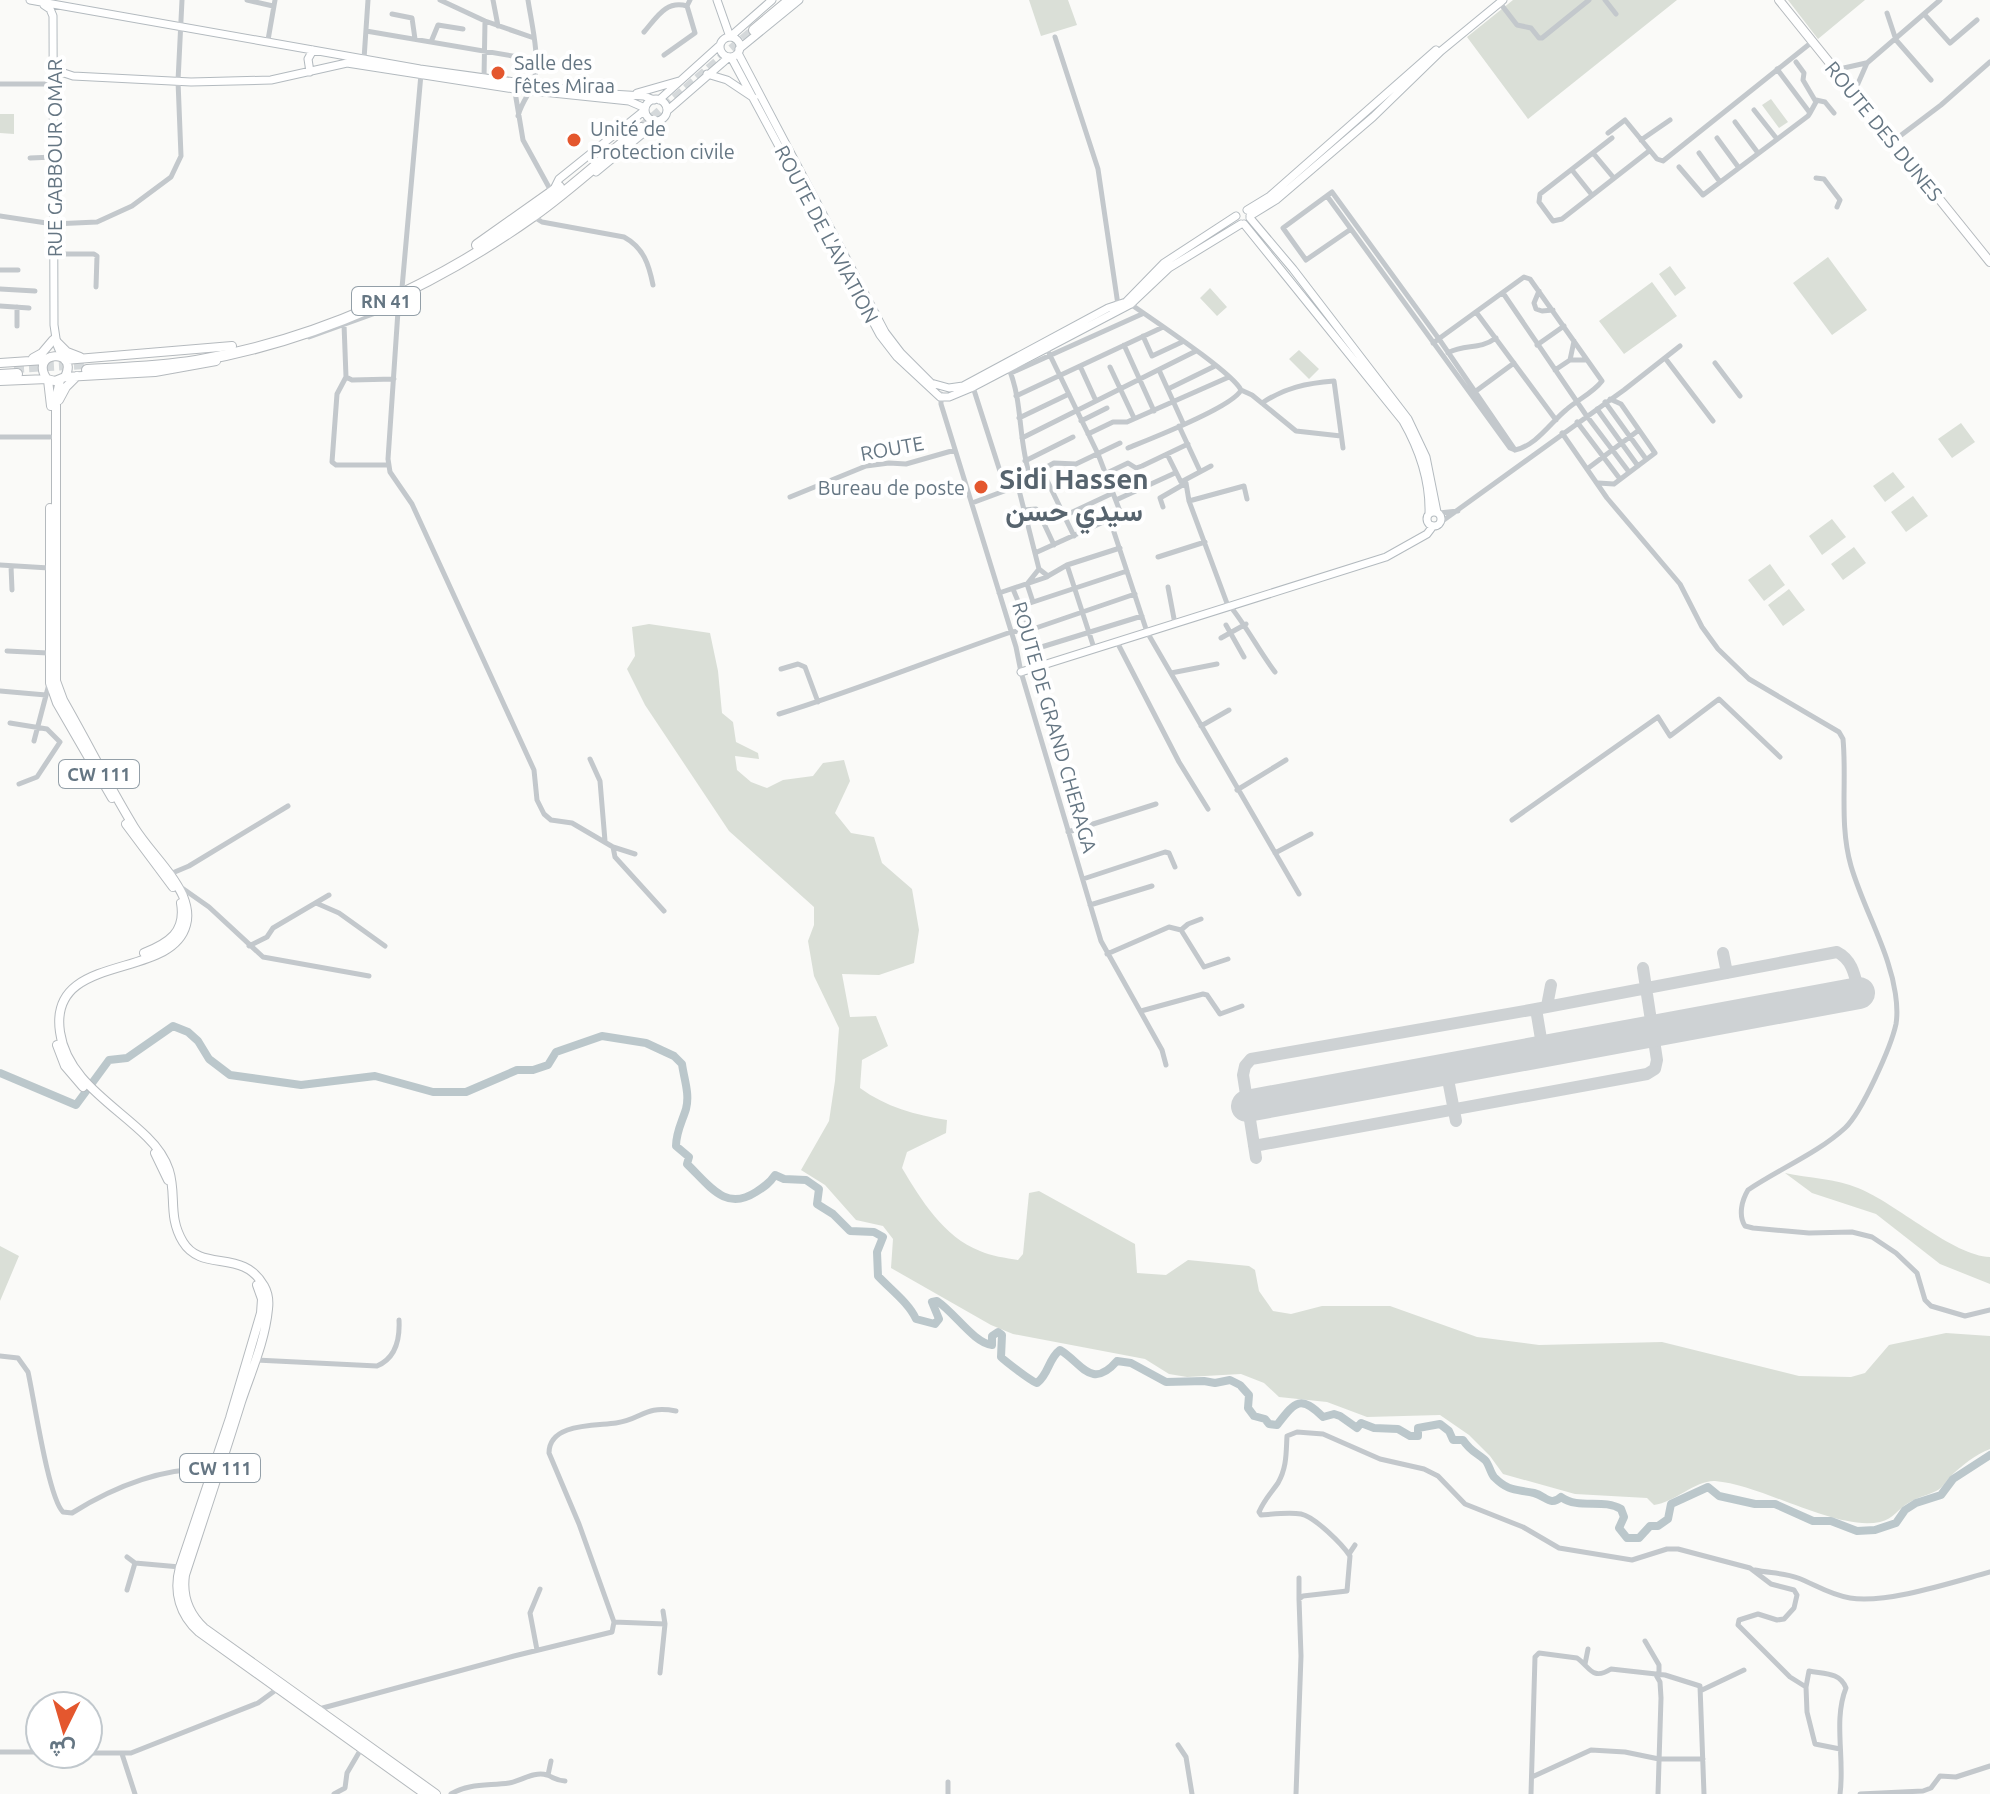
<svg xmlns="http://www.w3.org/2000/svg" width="1990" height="1794" font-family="Ubuntu,Vazirmatn,sans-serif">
<rect width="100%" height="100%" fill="#fafaf8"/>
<path fill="#dadfd7" d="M1029,0H1068L1077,25L1041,36Z
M1513,0H1677L1528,119L1467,37Z
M1788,0H1865L1818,39Z
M1771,99L1788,122L1779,128L1762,105Z
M0,114H14V134L0,133Z
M1828,257L1867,310L1832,335L1793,283Z
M1670,266L1686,288L1675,296L1659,274Z
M1652,282L1677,316L1624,354L1599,321Z
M1210,288L1227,307L1217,316L1200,298Z
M1299,350L1319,369L1309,379L1289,359Z
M1961,423L1975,442L1952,458L1938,439Z
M1893,472L1905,487L1885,502L1873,486Z
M1913,496L1928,516L1906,532L1891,512Z
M1832,519L1846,537L1822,555L1809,536Z
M1854,547L1866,563L1843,580L1831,564Z
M1770,564L1785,585L1764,601L1748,580Z
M1789,589L1805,610L1783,626L1768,605Z
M649,624L710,633L718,671L722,713L733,722L736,742L758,753L759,759L735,756L737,770L751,782L767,788L783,780L813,776L823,763L844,760L850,781L835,813L851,833L874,837L882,863L912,889L919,930L914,963L879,975L842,974L850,1017L876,1016L888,1046L862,1060L860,1088C886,1107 915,1115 947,1120L946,1133L907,1152L902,1168C921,1200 944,1237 980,1251C991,1256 1006,1258 1018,1260L1023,1254L1029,1193L1039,1191L1135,1244L1137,1273L1166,1275L1188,1260L1249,1266L1255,1270L1259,1291L1273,1311L1291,1314L1322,1306H1390L1477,1337L1539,1345L1662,1342L1799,1376L1851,1377L1865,1373L1889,1345L1946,1333L1990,1336V1449C1976,1454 1961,1466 1950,1477C1946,1481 1943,1487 1938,1490C1929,1495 1918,1497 1910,1502C1898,1508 1894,1519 1880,1522C1834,1531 1764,1485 1715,1481C1696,1480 1675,1502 1654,1505L1647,1498L1575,1494L1503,1474L1490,1456L1469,1435L1440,1415L1367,1417L1327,1402L1279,1397L1264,1383L1241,1374L1187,1377L1169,1374L1145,1359L1013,1334L991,1325L891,1268L893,1239L883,1226L856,1220L825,1185L801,1170L829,1121L835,1081L839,1028L814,976L808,941L814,925V907L729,831L645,705L627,669L635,656L632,627Z
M1785,1173C1808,1178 1837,1179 1858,1188C1896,1203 1953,1256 1990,1257V1284L1940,1264L1876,1214L1812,1193Z
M0,1246L19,1256L0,1301Z"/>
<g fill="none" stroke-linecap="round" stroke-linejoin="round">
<path stroke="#bbc7cb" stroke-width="8" d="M0,1073L76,1105L109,1060L127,1058L173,1026L188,1032L198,1041L209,1059L230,1075L301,1085L375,1076L433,1092H466L517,1070H533L548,1065L556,1052L602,1036L646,1043L674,1056L682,1064C684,1079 690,1094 686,1109C682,1122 676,1132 676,1146L689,1157L687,1164C709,1185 725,1212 756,1192C764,1187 770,1183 775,1175L784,1179L806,1180L819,1189L817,1204L833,1214L850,1231L874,1232L883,1237L877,1252L878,1276C890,1289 909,1303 916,1319L935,1324L939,1319L932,1302L937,1301C955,1313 974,1343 992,1345V1336L998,1332L1002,1335L1001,1357C1005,1361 1032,1382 1037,1383C1049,1374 1048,1359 1060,1350C1081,1362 1091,1391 1117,1361L1131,1363L1166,1382L1204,1381L1215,1383L1230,1380L1240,1385L1249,1395L1248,1408L1254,1416L1265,1419L1269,1424L1277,1425C1295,1402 1300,1394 1323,1417L1334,1414L1340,1416L1357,1428L1361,1423L1374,1428L1398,1429L1410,1436H1418V1428L1440,1424L1449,1431L1453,1440H1463C1471,1452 1476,1452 1485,1460C1489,1464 1490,1472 1494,1477C1509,1492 1516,1489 1534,1493C1546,1496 1550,1507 1561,1497C1579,1510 1603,1498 1621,1509L1624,1517L1619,1528L1627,1538H1639L1650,1526H1658L1668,1519L1671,1504L1708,1487L1719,1496L1755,1504H1775L1813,1521H1831L1857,1531L1875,1530L1896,1523L1905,1510L1916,1503L1941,1495L1953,1479L1990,1455"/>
<path stroke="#ced2d4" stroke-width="12" d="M1723,953L1727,973
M1547,1006L1551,985
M1536,1009L1543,1051
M1446,1069L1456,1121
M1254,1146L1647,1074L1655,1069L1657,1060L1643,968
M1256,1158L1243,1075L1245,1066L1251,1059L1536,1009L1837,952C1853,960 1855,977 1859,993"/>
<path stroke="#ced2d4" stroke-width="32" d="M1247,1106L1859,993"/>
<path stroke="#d5d9db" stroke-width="10" stroke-dasharray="10 5" stroke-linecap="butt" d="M641,128L754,30
M14,368L86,364"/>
<g stroke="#b3babf" stroke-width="9">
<path id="secondary" d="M30,0L420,69L594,93L644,96L654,100
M717,0L730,37
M44,5L50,9L53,16L54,325L57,345L62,357
M730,37L772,0
M720 47a10 10 0 1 1 20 0a10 10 0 1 1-20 0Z
M739,49L799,0
M738,53L885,332L901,353L931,383L949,388L963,386L1108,308L1126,302L1164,263L1236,216
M731,57L880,335L897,357L940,397H949L973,387L1131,304L1169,268L1241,224
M55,70L73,76L191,82L271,80L347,63L514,89L629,101L645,108
M310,72L308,59L313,50
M707,74L727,80L754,98
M637,93L679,81
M645 110a11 11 0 1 1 22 0a11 11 0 1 1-22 0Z
M659,100L720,45
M668,110L729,57
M596,172L658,121
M553,191L559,179L645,110
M1247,210L1270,196L1436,50
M1250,216L1276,200L1373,117L1441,51L1503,0
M1250,218L1293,269L1408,419L1426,457L1437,512
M1244,224L1403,421C1419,449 1430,482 1429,514
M1427 519a7 7 0 1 1 14 0a7 7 0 1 1-14 0Z
M1021,672L1386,557L1427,534L1433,526"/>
</g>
<g stroke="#b5babe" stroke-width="10">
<path id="primary" d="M1779,0L1990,262
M56,341L67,352L80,357
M33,358L42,353L53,340
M65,360L232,346
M0,363L45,360
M47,379C28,351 80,347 65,377
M48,380L51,406
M60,380L56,399V681L63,700C87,742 109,786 134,827C149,851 171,870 183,896C187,906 189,915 186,925C171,981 48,951 60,1032C67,1080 115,1105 147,1137C189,1178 161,1206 183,1242C202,1273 243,1248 264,1286C268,1293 269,1301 268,1309C265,1341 251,1372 241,1402C223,1460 204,1517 185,1575C182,1596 188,1613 204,1628L436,1794
M0,381L47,379L55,381L65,377L155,372L216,361
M59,400L66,387L77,376
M50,508V683L57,703L112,798
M126,824L173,887
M144,953C169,943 186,932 181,903
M57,1045L65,1066L83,1087
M155,1153L168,1180
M257,1285L262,1299L261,1313L230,1418L180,1567C173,1592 180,1615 199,1632L425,1794"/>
</g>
<g stroke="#b4b9bd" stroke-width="12">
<path id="highway" d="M754,30L790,0
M477,245L559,187
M87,370C123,368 160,367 196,361C317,340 433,287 533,216C570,190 606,156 641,128
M0,375L17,374"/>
</g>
<path stroke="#c3c8cc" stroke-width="5" d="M247,0L273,6
M440,0L485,21L534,38
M493,0L498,26
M1605,0L1616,14
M1500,3L1517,25L1531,28L1539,38H1542L1589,0
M1887,13L1896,40L1931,80
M392,14L412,18L415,39
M1924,14L1950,43L1977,20
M366,31L536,60
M644,32C657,17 666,0 687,6
M1055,37L1098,169L1118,305
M268,40L275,0
M431,42L438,25L463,29
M664,55L695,33L687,6L690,0
M364,59L368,0
M1796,62L1804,73L1803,80L1816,102L1810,113
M1835,70L1866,63
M484,78L485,21
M0,84H53
M514,86L523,140L551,191
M1856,88L1867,63L1940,0
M1816,100L1825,102L1834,113
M1754,110L1777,139
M518,116C522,101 531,92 534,82C540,56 532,26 528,0
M1735,122L1758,153
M1608,133L1625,120L1657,159L1663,161L1812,42
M1612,138L1540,194L1539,202L1553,221L1562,219L1649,151
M1717,138L1739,168
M1896,139L1941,105L1990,62
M1641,140L1670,120
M1593,153L1613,177
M1699,153L1720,182
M30,158L54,157
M1679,167L1703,195L1808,116L1810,113L1777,69
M1572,170L1592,195
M1816,178L1824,179L1840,200L1837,207
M1327,196L1510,448L1515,450
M0,216L53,224L97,222L132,206L171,177L181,156L178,81L182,0
M534,217L542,222L624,237C644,248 649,265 653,285
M1351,229L1306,260L1283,228L1332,192L1439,339L1515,450
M54,254H94L97,256L96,287
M0,270H18
M402,288L421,74
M0,289L35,291
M1539,291L1534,303L1536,309L1542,311L1553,310
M1503,293L1586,415L1629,472
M399,296L388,459L390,472L412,504L534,770L537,800L544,814L551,820L572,823L613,847L635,854
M0,306L29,308
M17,307V326
M1476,312L1556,420
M344,324L346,377L352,380L394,379
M1143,336L1152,356L1182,342
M309,337L398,305
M1433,343L1524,277L1530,279L1602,381C1593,393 1577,400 1566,410C1551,422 1536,446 1515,450
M1124,345L1154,411
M1537,345L1564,326
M1448,353C1466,343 1478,351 1496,338
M1665,358L1713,421
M1570,360L1574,341
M1715,363L1740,396
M1080,366L1096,401
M1110,367L1134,418
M1009,369C1023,402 1018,441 1030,476L1019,490L1039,569L1027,584L1033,602
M1159,370L1183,423
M1555,370L1570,360H1586
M1011,373L1142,314
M346,377L337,394L332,462L336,465H388
M973,387L1006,490
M1168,389L1215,366
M1241,390L1252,395L1296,431L1341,436
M1476,391L1514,363
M941,394V404L1016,647L1021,672L1101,941L1162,1050L1166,1065
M1016,396L1161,328
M1605,402L1646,459
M1262,403C1284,388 1307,383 1334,381L1343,448
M1597,409L1638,466
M1019,418L1069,394
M1081,421L1107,408
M1577,422L1620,479
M1179,426L1200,471
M1562,433L1607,498L1680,584L1702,627L1718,649L1749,679L1839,732L1843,739C1847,782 1839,824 1851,866C1861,900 1878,931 1888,963C1894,981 1899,1006 1896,1024C1891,1047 1862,1112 1845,1128C1818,1153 1779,1169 1748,1190C1742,1200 1738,1215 1745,1226L1753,1228L1809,1233L1852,1232L1872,1237L1896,1253L1917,1273L1925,1300L1931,1306L1965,1316L1990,1310
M1088,434L1113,422H1127L1229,377
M0,437H50
M1022,438L1196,351
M1128,448C1150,439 1233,407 1241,390C1232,372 1150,318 1129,303
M1167,454L1181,482L1211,466
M1025,461L1073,437
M1587,469L1639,430
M1042,470L1074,536
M1030,476L1054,463L1076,464L1120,443
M1088,482L1128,463L1136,468L1142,466L1188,444
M1598,483L1614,484L1655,453L1621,404L1610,399
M790,497L866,466L889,463L906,464L955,450
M1116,500L1175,473
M1189,501L1244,486L1247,499
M972,503L1023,484
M1163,507L1160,498L1186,483L1189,501L1228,606
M1023,510L1036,509L1039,513L1054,545
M1439,513L1458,511
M1064,516L1113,493
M1110,520L1147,632L1299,894
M1441,522L1624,390L1680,346
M1035,553L1121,514L1098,454L1046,347
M1158,557L1205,542
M0,565L49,568
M1067,565L1094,648
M11,566L12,590
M1039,569L1048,576L1067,565L1120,548
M1168,587L1175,624
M1013,589L1030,630L1038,667
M999,593L1047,577
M1021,606L1127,571
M1230,606C1247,627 1259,651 1275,672
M1226,625L1244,657
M1221,638L1246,624
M1117,642L1179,762L1208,809
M1035,649L1142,616
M7,651L48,653
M781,669L798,664L805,667L818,702
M1171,673L1217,664
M0,691L46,695
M779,714C857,690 933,659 1011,632L1030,630L1135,594
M10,723L47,729L60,742L37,777L19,784
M1201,726L1229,710
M34,741L49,684
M590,759L600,781L605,841
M1237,790L1286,760
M1512,820L1658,717L1670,736L1719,699L1780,757
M1068,832L1156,804
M613,847L615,857L664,911
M1275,853L1311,834
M170,874L189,866L288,806
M1083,879L1165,852L1169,853L1175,867
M182,888L209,907L263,957L369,976
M316,903L339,913L385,946
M1090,905L1152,886
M1181,930L1188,924L1201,919
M249,946L267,937L273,928L329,895
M1107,954L1169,927L1181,930L1204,967L1228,959
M1141,1011L1203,994L1207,995L1220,1014L1242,1006
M0,1356L18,1358L28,1372C34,1398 48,1497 63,1512L72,1513C114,1487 162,1467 213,1469
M256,1360L377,1366C396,1358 400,1339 399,1320
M1349,1554L1355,1545
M135,1563L180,1567
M1755,1570C1769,1573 1785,1573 1798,1578C1816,1585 1830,1595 1850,1598C1887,1604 1953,1582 1990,1572
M127,1590L135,1563L127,1557
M1299,1599V1578
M614,1622L665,1624L663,1611
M1645,1641L1659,1665V1675
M537,1650L530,1613L540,1589
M1585,1664L1588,1649
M660,1673L665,1624
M1656,1675L1660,1682L1661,1698L1658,1794
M1806,1687L1809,1671C1824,1674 1840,1672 1846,1688C1833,1720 1845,1759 1840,1794
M1702,1690L1744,1670
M319,1709L514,1656L612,1632L614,1622L579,1524L549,1453C549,1423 595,1426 616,1423C643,1419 644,1405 676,1411
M1178,1745L1186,1757L1192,1794
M0,1752H40
M88,1753H131L258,1703L280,1687
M122,1754L135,1794
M548,1775L551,1761
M1532,1777L1591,1750L1625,1752L1659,1759H1703
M334,1794L345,1788L347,1773L361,1749
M451,1794C469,1783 489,1786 509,1783C521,1781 534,1771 547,1775C555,1778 555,1780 565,1781
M948,1794V1782
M1296,1794L1301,1656L1299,1599L1303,1596L1347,1591L1350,1556C1342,1544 1315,1517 1301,1514C1289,1512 1274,1514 1261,1515L1259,1512C1264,1500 1271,1493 1278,1483C1287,1467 1286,1453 1287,1436L1297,1432L1323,1434L1380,1459L1424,1469L1438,1476L1465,1504L1523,1527L1559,1548L1632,1560L1667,1549H1678L1750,1568L1771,1584L1794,1590L1797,1595L1794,1608L1784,1619L1777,1620L1758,1614L1739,1620L1738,1625L1790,1677L1806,1687L1807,1712L1815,1744L1840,1749
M1531,1794L1535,1657L1539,1653L1577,1658C1590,1667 1592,1681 1611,1669L1665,1675L1700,1686L1704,1794
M1860,1794L1923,1791L1931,1788L1940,1776L1956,1777L1990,1766"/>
<use href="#secondary" stroke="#fff" stroke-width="7"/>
<use href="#primary" stroke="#fff" stroke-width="8"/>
<use href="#highway" stroke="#fff" stroke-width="10"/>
</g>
<g fill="#e4572e" stroke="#fff" stroke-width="3">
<circle cx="498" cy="73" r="8"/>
<circle cx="574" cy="140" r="8"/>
<circle cx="981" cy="487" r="8"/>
</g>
<g text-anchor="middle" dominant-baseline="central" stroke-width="8" stroke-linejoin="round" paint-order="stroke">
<g fill="#fff" stroke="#939fa8" stroke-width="2">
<rect x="352" y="287" width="68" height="28" rx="6"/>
<rect x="59" y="760" width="80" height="28" rx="6"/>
<rect x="180" y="1454" width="80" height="28" rx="6"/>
</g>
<g font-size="18" font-weight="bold" fill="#657683">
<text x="386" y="301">RN 41</text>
<text x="99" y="774">CW 111</text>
<text x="220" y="1468">CW 111</text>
</g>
<g font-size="20" fill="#657683" stroke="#fff" text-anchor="start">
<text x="514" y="62">Salle des<tspan x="514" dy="23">fêtes Miraa</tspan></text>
<text x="590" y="128">Unité de<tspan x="590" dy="23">Protection civile</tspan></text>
<text x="965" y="487" text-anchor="end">Bureau de poste</text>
</g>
<g font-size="20" fill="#657683" stroke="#fff">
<text transform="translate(1884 131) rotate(51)">ROUTE DES DUNES</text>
<text transform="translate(54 158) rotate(-90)">RUE GABBOUR OMAR</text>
<text transform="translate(827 234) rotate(62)">ROUTE DE L'AVIATION</text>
<text transform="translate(892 448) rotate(-10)">ROUTE</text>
<text transform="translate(1055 727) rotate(74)">ROUTE DE GRAND CHERAGA</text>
</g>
<g font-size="28" font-weight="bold" fill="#57646e" stroke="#fff">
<text x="1074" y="478">Sidi Hassen<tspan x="1074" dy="32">سيدي حسن</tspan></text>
</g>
</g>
<g transform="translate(64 1730) rotate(185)"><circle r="38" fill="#ffffff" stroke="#c1c8cd" stroke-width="2"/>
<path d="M0-6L14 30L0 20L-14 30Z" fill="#e4572e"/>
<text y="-12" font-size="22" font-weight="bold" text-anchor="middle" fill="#657683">ش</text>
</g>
</svg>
